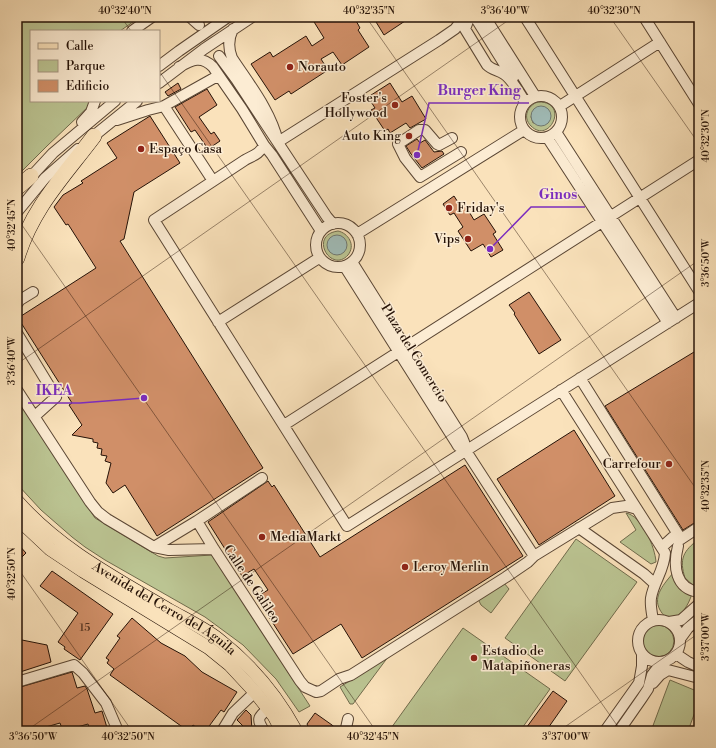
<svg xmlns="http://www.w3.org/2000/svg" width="716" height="748" font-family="'Libre Bodoni',serif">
<rect width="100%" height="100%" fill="#fae2bb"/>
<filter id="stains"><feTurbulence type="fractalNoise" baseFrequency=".005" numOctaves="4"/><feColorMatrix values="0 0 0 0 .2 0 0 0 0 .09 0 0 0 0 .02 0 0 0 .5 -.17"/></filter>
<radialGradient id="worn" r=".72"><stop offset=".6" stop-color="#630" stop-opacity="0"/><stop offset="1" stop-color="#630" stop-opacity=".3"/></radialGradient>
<path fill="#bbc492" stroke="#706b4c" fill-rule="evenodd" d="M20,17H140L120,31H31V101H90V105L47,146L17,176V20Z
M538,102C570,101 550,145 531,126C522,117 528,105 538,102ZM544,107C549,110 551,115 549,121L533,123L531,117L533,111Z
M338,231C348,233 356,245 348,255C331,274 308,235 338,231ZM341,236L345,240L330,251L328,246Z
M17,395L95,518L158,556L165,558L212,555L310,706L299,712L276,679L243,645L205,617L105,560L85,547L72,537L41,510L17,484Z
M626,513C642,516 655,547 656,562L651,564L620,542L636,530Z
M576,539L637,582L565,681L505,638Z
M699,539V584L695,587L685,578C679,559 683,551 699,539Z
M673,573L692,594C688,605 683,616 670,618C665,617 663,615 660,610C652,596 665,583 673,573Z
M504,583L509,589L491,613L481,605L478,599Z
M642 641a16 16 0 1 1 32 0a16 16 0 1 1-32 0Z
M463,628L550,689L520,731H389Z
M388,657L353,704H350L340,687Z
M670,680L699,692V701L688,731H651Z"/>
<path fill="#a0bcb8" stroke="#6f7871" d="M531 116a10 10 0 1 1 20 0a10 10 0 1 1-20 0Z
M327 245a10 10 0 1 1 20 0a10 10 0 1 1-20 0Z"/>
<path fill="#d08f68" stroke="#251207" d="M311,17H354L360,28L358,30L369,47L342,65L333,52L321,59L328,70L291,94L289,91L275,100L251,64L270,52L273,57L306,36L312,46L324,38Z
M373,17H411L384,35Z
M178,83L181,89L168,96L165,92Z
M390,83L402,102L412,96L426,119L410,128L406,123L390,133L388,129L385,131L371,110L375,108L368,97Z
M207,89L217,105L199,117L211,134L214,132L220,141L208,149L195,130L191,132L175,107Z
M150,116L180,163L134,192L124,239L120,241L263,468L157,536L125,485L113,493L106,483L111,463L105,461L107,456L101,455L102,449L97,448L98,443L93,442V439L72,435L82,425L69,405L72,403L18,318L96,268L68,224L66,225L54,207L63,195L83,183L81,181L117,158L107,143Z
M417,139L420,143L425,140L434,152L442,151L444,154L422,168L411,154L406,146Z
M454,196L461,207L465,205L474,220L484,214L496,232L493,234L503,250L491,257L483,244L471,251L458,231L463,227L454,213L450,215L443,204Z
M529,292L561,340L539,354L514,314L515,313L509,305Z
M699,349V520L683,530L605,406Z
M574,430L615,496L539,545L497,479Z
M465,465L523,556L362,658L341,624L293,654L256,597L268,590L254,569L242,576L208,522L268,481L272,487L274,485L320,557Z
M17,543L26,553L17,562Z
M52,571L113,614L80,660L64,649L65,647L58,642L78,613L40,586Z
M132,618L161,643L185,656L202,672L237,692L224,712L221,710L207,729L203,727L200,730L193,725L188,731L110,675L114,669L107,663L109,660L106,658L120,638L117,636Z
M17,639L47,645L51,662L17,673Z
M72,672L77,688L85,686L87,689L95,713L102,711L108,731H90L88,724L63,731L60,723L32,731H23L22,725L17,727V688Z
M553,691L567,701L546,731H524Z
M246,710L251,715L252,731H248L237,720Z
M315,713L332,725L339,731H310L307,724Z"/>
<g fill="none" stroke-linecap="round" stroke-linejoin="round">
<path stroke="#dac3a0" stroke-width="10" stroke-dasharray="10 5" stroke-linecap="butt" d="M200,26L215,50"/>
<g stroke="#5a4634" stroke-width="12">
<path id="minor" d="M190,17L199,25
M475,17L513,78
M485,17L535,96
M525,17L699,291
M644,17L699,104
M468,21L465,29L487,65C492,70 498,70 504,74C513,80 519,93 525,102
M233,29C228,39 228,48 232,58C249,84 271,111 278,142L439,40L455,29L462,20V17
M132,31L152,17
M219,56L236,79L327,217L333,224
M159,66L179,51L228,17
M179,67C192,60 201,55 213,67L242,109L264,145L272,155L321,231
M159,83L204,49L252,17
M520 117a21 21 0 1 1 42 0a21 21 0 1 1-42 0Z
M164,106L214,78H220
M560,106L660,42
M117,120L148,110L164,106L213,181
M82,122L91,112L95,101
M556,132L676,318
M547,137L668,323
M452,138L439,145L437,144L425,130H419L398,144L405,158L420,177L461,152
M90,139L137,101
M264,145C260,154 252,156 245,160L154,220L347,526L699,303
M28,180L53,153L115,101
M17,212L45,178L78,149
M316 245a22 22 0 1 1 44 0a22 22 0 1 1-44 0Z
M357,234L524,130
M352,262L462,437L464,442L466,451L534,556
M345,267L455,441L458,446L466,451
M17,304L20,300L33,292
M218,322L319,258
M17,333L56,397L35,416
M580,378L681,539
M17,390L90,502L98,512L107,519L154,547L169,550L214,549
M561,390L665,553C664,571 654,581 651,598C650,605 652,614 653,620
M284,425L699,160
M197,521L214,549L300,681L305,687L316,692L321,691L339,679L351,675L506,577L528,562L534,556L612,508L626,506L637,509
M579,528L644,574L655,584
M681,539L699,527
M678,546C673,566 675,589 699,592
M154,547L197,521L262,478
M662,547L673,537L681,539
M638 641a21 21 0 1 1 42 0a21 21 0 1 1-42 0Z
M669,622L681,620L699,604
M680,639L688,628L699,619
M676,654L688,662L699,667
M17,682L74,665L83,673L106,703L118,731
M653,683L660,675L668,670L699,678
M348,719L346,728L349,731
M222,731L233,713L255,692
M264,731C257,719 257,718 268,709
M605,731L639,683L642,666V654
M619,731L642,698L648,689L652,675L662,662"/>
</g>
<g stroke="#251207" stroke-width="14">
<g id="major">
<path id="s1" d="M17,501C59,549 115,578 169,610C185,619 204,628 218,639C250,664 277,696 296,731"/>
<path d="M17,518L50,549L83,571L209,648L230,665L255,692L274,716L282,731"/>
</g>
</g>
<g stroke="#251207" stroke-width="16">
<path id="highway" d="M17,188L31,176
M17,258C32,208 64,176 94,136"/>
</g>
<use href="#minor" stroke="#fcecd3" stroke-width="10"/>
<use href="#major" stroke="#fae2bb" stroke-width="13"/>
<use href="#highway" stroke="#fae2bb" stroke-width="15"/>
</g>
<path fill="none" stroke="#251207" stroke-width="1" stroke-opacity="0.45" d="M121,17L131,31M366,17L699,493M610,17L699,144M159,71L621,731M17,218L376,731M17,364L513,17M17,567L132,731M26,731L699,260M559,731L699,633"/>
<g fill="#8f2418" stroke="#fcecd3" stroke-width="1.5">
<circle cx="290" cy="67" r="4"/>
<circle cx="395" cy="105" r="4"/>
<circle cx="409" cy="136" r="4"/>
<circle cx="141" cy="149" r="4"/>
<circle cx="449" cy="208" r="4"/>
<circle cx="468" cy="239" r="4"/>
<circle cx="669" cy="464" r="4"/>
<circle cx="262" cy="537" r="4"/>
<circle cx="405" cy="567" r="4"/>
<circle cx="474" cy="658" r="4"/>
</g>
<g text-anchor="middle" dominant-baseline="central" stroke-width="3" stroke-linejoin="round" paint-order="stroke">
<g font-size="11" fill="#50311f">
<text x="85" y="628">15</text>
</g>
<g font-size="13" fill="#251207" stroke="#fcecd3" text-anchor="start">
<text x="298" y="67">Norauto</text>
<text x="387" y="98" text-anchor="end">Foster's<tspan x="387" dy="15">Hollywood</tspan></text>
<text x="401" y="136" text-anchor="end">Auto King</text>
<text x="149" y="149">Espaço Casa</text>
<text x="457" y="208">Friday's</text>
<text x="460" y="239" text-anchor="end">Vips</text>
<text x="661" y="464" text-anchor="end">Carrefour</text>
<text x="270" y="537">MediaMarkt</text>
<text x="413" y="567">Leroy Merlin</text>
<text x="482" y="651">Estadio de<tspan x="482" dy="15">Matapiñoneras</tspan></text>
</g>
<g font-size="13" fill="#251207" stroke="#fcecd3">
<text transform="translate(414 353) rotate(58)">Plaza del Comercio</text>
<text transform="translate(252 584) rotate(56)">Calle de Galileo</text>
<text stroke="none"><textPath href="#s1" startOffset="183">Avenida del Cerro del Águila</textPath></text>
</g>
</g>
<path fill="none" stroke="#7b2cbf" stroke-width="1.5" d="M417 155L429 103H529M490 249L531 207H585M144 398L80 403H28"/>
<g fill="#7b2cbf" stroke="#fcecd3" stroke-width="1.5">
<circle cx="417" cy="155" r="4"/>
<circle cx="490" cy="249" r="4"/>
<circle cx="144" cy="398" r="4"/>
</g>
<g font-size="14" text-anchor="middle" font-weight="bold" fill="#7b2cbf" stroke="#fcecd3" stroke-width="3" stroke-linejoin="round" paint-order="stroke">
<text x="479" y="95">Burger King</text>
<text x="558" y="199">Ginos</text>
<text x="54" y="395">IKEA</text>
</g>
<rect width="716" height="748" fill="none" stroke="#fae2bb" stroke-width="44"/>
<rect x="30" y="30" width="130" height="72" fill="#fcecd3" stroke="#a69581"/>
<rect x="38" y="43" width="20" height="6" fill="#fae2bb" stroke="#a69581"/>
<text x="66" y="50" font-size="12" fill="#251207">Calle</text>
<rect x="38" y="60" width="20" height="12" fill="#bbc492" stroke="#a69581"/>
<text x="66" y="70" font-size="12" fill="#251207">Parque</text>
<rect x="38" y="80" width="20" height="12" fill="#d08f68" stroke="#a69581"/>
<text x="66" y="90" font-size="12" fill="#251207">Edificio</text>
<rect x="22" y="22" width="672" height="704" fill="none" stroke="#251207" stroke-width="1.5"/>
<g font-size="10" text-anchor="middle" fill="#251207">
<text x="125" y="14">40°32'40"N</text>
<text x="369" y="14">40°32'35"N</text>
<text x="505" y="14">3°36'40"W</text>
<text x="614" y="14">40°32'30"N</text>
<text transform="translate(705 136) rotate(-90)" y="4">40°32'30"N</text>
<text transform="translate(11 225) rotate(-90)" y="4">40°32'45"N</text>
<text transform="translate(705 263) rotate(-90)" y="4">3°36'50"W</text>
<text transform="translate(11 361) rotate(-90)" y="4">3°36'40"W</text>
<text transform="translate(705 486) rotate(-90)" y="4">40°32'35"N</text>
<text transform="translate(11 574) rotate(-90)" y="4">40°32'50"N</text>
<text transform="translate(705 637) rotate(-90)" y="4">3°37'00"W</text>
<text x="33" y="740">3°36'50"W</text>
<text x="128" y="740">40°32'50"N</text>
<text x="373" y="740">40°32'45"N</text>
<text x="566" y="740">3°37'00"W</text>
</g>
<rect width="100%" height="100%" filter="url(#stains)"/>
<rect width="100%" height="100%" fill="url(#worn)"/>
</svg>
